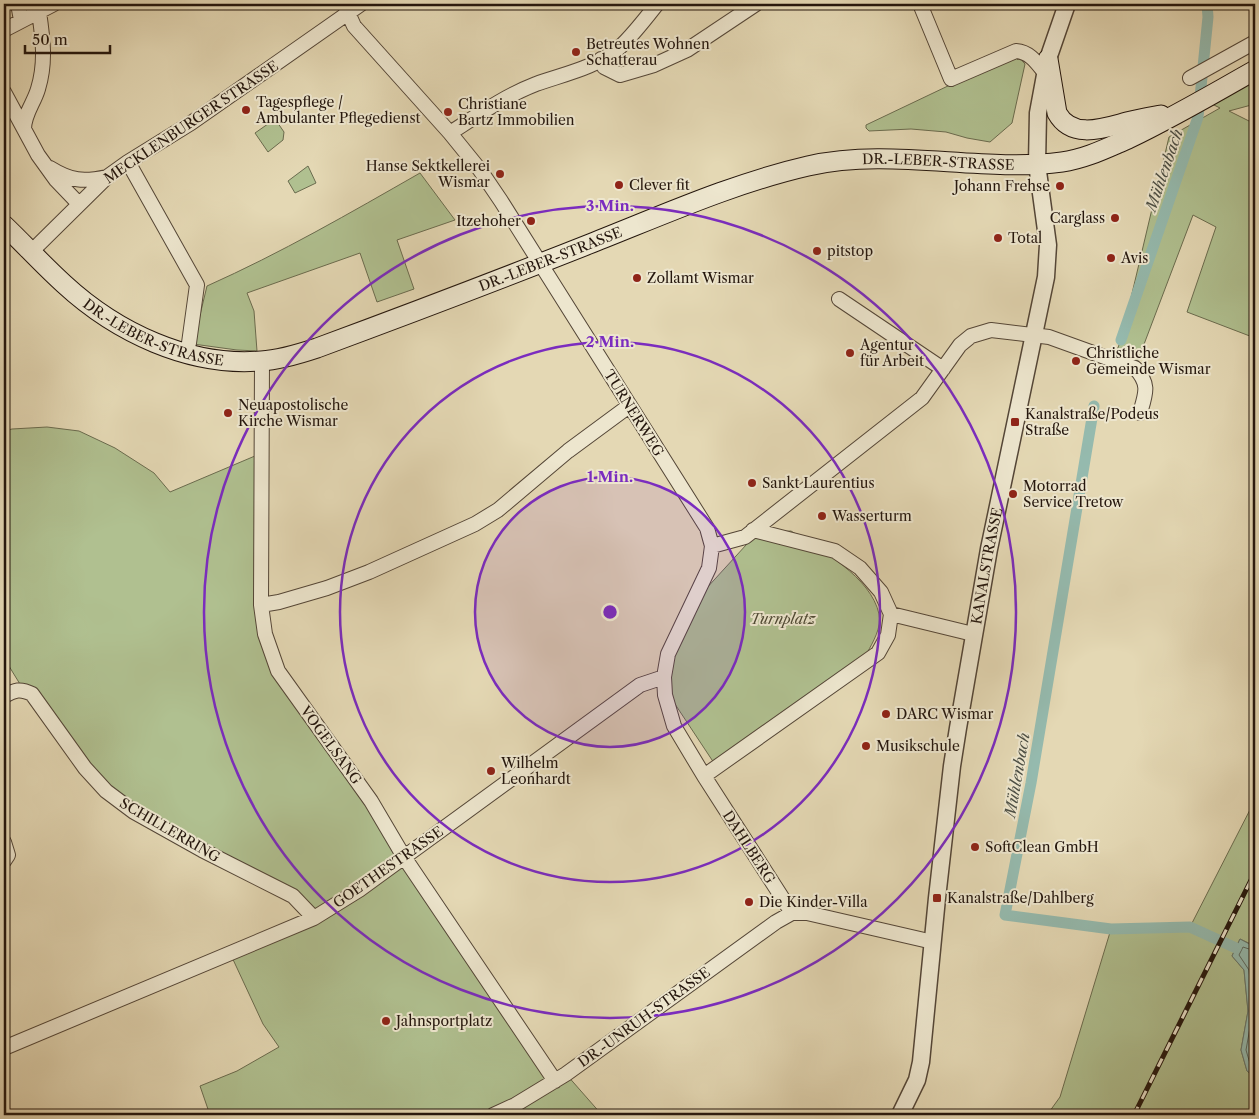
<svg xmlns="http://www.w3.org/2000/svg" width="1259" height="1119" font-family="'Libre Caslon Text',serif">
<rect width="100%" height="100%" fill="#e4d8b4"/>
<filter id="stains"><feTurbulence type="fractalNoise" baseFrequency=".004" numOctaves="4"/><feColorMatrix values="0 0 0 0 .2 0 0 0 0 .09 0 0 0 0 .02 0 0 0 .5 -.17"/></filter>
<radialGradient id="worn" r=".72"><stop offset=".6" stop-color="#630" stop-opacity="0"/><stop offset="1" stop-color="#630" stop-opacity=".3"/></radialGradient>
<path fill="#b0c090" stroke="#6a6b4e" d="M1013,55L1020,58L1025,64L1012,123L990,142L967,138L946,132L911,129L869,131L866,128V125Z
M1255,70V104L1229,111L1255,124V338L1187,312L1216,227L1193,215L1135,368L1113,360L1121,340L1169,137L1220,108L1204,100Z
M275,119L284,132L283,140L268,152L255,133Z
M308,166L316,183L295,193L288,181Z
M420,173L455,220L397,240L414,289L377,302L360,253L247,293L254,311L257,351L237,350L193,344L207,286C281,253 350,213 420,173Z
M47,427L79,431L115,448L154,473L170,492L262,453L261,605L278,671L555,1080L566,1074L602,1115H210L200,1086L237,1071L279,1047L263,1024L230,953L313,918L293,896L134,812L23,689L4,658V431L12,429Z
M791,531C821,550 871,577 879,614C882,627 873,642 867,653L714,763L665,689L672,657L704,591L757,533Z
M1255,800V946L1240,939L1232,956L1244,970L1248,1011L1241,1050L1247,1071L1255,1077V1115H1047L1060,1097L1111,929L1190,927Z"/>
<path fill="#95baae" stroke="#68786e" d="M1240,939L1255,947V1077L1247,1071L1241,1050L1248,1011L1244,970L1232,956Z"/>
<g fill="none" stroke-linecap="round" stroke-linejoin="round">
<path stroke="#5c685e" stroke-width="1" d="M1255,951L1243,947L1239,955L1249,970L1253,1011L1246,1050L1251,1067L1255,1071"/>
<path stroke="#95baae" stroke-width="11" d="M1121,340L1198,117L1208,17L1207,4
M1094,406L1031,783L1005,915L1111,929L1190,927L1236,948"/>
<g stroke="#544637" stroke-width="16">
<path id="minor" d="M18,4L21,20
M344,4L354,26L450,133L480,170L501,201L707,528L712,546L709,568L668,654L664,677L665,695L674,726L704,776L792,913H807L933,942
M920,4L951,79L1016,51C1030,52 1037,63 1045,73
M4,30L54,4
M601,59L604,67L620,75L654,65L687,50L756,4
M1190,78L1255,42
M4,92L38,155L56,180L79,204
M24,129C24,114 34,103 38,89C46,63 43,39 39,12
M450,133C478,115 505,96 536,84C564,74 596,68 620,47C633,35 646,18 657,4
M128,162L197,285L189,343L186,353
M50,168C71,181 83,182 107,177
M31,252L107,177L128,162L191,123L361,4
M839,299L943,369
M262,361L261,605L265,634L278,671L371,801L404,857L555,1081
M712,546L745,537L922,398L960,345L971,336L991,330L1049,337L1135,368C1150,384 1146,393 1140,413
M261,605L279,602L327,588L369,572L475,524L498,510L568,451L629,406
M891,614L973,634
M4,696C15,690 20,688 32,694L85,768L106,791L134,812L202,850L293,896L314,918
M704,776L878,653L888,635L891,614L881,592L860,568L835,551L753,530
M4,842L8,855L4,861
M4,1048L314,918L359,890L640,685L664,677
M493,1115L515,1105L566,1074L776,922L792,913"/>
</g>
<g stroke="#544637" stroke-width="19">
<g id="tertiary">
<path id="s1" d="M900,1115L917,1080L921,1062L937,898L952,766L958,728L989,549L1046,277L1048,245L1037,164L1038,113L1048,59L1067,4"/>
</g>
</g>
<g stroke="#24160d" stroke-width="21">
<g id="secondary">
<path d="M1048,59L1057,113C1072,140 1104,128 1127,122C1138,119 1150,117 1161,115"/>
<path id="s2" d="M4,225C24,244 43,265 64,284C116,332 189,367 261,361C280,360 299,354 317,348C409,314 501,279 592,243C663,215 734,183 808,166C892,147 979,173 1062,162C1085,159 1107,148 1128,139C1172,118 1213,94 1255,70"/>
</g>
</g>
<use href="#minor" stroke="#ede6ce" stroke-width="14"/>
<use href="#tertiary" stroke="#ede6ce" stroke-width="16"/>
<use href="#secondary" stroke="#ede6ce" stroke-width="19"/>
<g stroke="#24160d" stroke-width="5">
<path id="rail" d="M1134,1115L1255,872"/>
</g>
<use href="#rail" stroke="#ede6ce" stroke-width="3" stroke-dasharray="9" stroke-linecap="butt"/>
</g>
<circle cx="610" cy="612" r="135" fill="#7b2cbf" fill-opacity=".12"/>
<g fill="none" stroke="#7b2cbf" stroke-width="2.5">
<circle cx="610" cy="612" r="135"/>
<circle cx="610" cy="612" r="270"/>
<circle cx="610" cy="612" r="406"/>
</g>
<g fill="#8f2418" stroke="#ede6ce" stroke-width="2">
<circle cx="576" cy="52" r="5"/>
<circle cx="246" cy="110" r="5"/>
<circle cx="448" cy="112" r="5"/>
<circle cx="500" cy="174" r="5"/>
<circle cx="619" cy="185" r="5"/>
<circle cx="1060" cy="186" r="5"/>
<circle cx="1115" cy="218" r="5"/>
<circle cx="531" cy="221" r="5"/>
<circle cx="998" cy="238" r="5"/>
<circle cx="817" cy="251" r="5"/>
<circle cx="1111" cy="258" r="5"/>
<circle cx="637" cy="278" r="5"/>
<circle cx="850" cy="353" r="5"/>
<circle cx="1076" cy="361" r="5"/>
<circle cx="228" cy="413" r="5"/>
<rect x="1010" y="417" width="10" height="10" rx="2.5"/>
<circle cx="752" cy="483" r="5"/>
<circle cx="1013" cy="494" r="5"/>
<circle cx="822" cy="516" r="5"/>
<circle cx="886" cy="714" r="5"/>
<circle cx="866" cy="746" r="5"/>
<circle cx="491" cy="771" r="5"/>
<circle cx="975" cy="847" r="5"/>
<rect x="932" y="893" width="10" height="10" rx="2.5"/>
<circle cx="749" cy="902" r="5"/>
<circle cx="386" cy="1021" r="5"/>
</g>
<g text-anchor="middle" dominant-baseline="central" stroke-width="4" stroke-linejoin="round" paint-order="stroke">
<g font-size="14" fill="#24160d" stroke="#ede6ce" text-anchor="start">
<text x="586" y="44">Betreutes Wohnen<tspan x="586" dy="16">Schatterau</tspan></text>
<text x="256" y="102">Tagespflege /<tspan x="256" dy="16">Ambulanter Pflegedienst</tspan></text>
<text x="458" y="104">Christiane<tspan x="458" dy="16">Bartz Immobilien</tspan></text>
<text x="490" y="166" text-anchor="end">Hanse Sektkellerei<tspan x="490" dy="16">Wismar</tspan></text>
<text x="629" y="185">Clever fit</text>
<text x="1050" y="186" text-anchor="end">Johann Frehse</text>
<text x="1105" y="218" text-anchor="end">Carglass</text>
<text x="521" y="221" text-anchor="end">Itzehoher</text>
<text x="1008" y="238">Total</text>
<text x="827" y="251">pitstop</text>
<text x="1121" y="258">Avis</text>
<text x="647" y="278">Zollamt Wismar</text>
<text x="860" y="345">Agentur<tspan x="860" dy="16">für Arbeit</tspan></text>
<text x="1086" y="353">Christliche<tspan x="1086" dy="16">Gemeinde Wismar</tspan></text>
<text x="238" y="405">Neuapostolische<tspan x="238" dy="16">Kirche Wismar</tspan></text>
<text x="1025" y="414">Kanalstraße/Podeus<tspan x="1025" dy="16">Straße</tspan></text>
<text x="762" y="483">Sankt Laurentius</text>
<text x="1023" y="486">Motorrad<tspan x="1023" dy="16">Service Tretow</tspan></text>
<text x="832" y="516">Wasserturm</text>
<text x="896" y="714">DARC Wismar</text>
<text x="876" y="746">Musikschule</text>
<text x="501" y="763">Wilhelm<tspan x="501" dy="16">Leonhardt</tspan></text>
<text x="985" y="847">SoftClean GmbH</text>
<text x="947" y="898">Kanalstraße/Dahlberg</text>
<text x="759" y="902">Die Kinder-Villa</text>
<text x="396" y="1021">Jahnsportplatz</text>
</g>
<g font-size="14" fill="#24160d" stroke="#ede6ce">
<text transform="translate(191 122) rotate(-34)">MECKLENBURGER STRASSE</text>
<text stroke="none"><textPath href="#s2" startOffset="1014">DR.-LEBER-STRASSE</textPath></text>
<text stroke="none"><textPath href="#s2" startOffset="609">DR.-LEBER-STRASSE</textPath></text>
<text stroke="none"><textPath href="#s2" startOffset="188">DR.-LEBER-STRASSE</textPath></text>
<text transform="translate(634 413) rotate(58)">TURNERWEG</text>
<text stroke="none"><textPath href="#s1" startOffset="558">KANALSTRASSE</textPath></text>
<text transform="translate(331 745) rotate(54)">VOGELSANG</text>
<text transform="translate(170 830) rotate(30)">SCHILLERRING</text>
<text transform="translate(749 847) rotate(57)">DAHLBERG</text>
<text transform="translate(388 867) rotate(-35)">GOETHESTRASSE</text>
<text transform="translate(644 1017) rotate(-36)">DR.-UNRUH-STRASSE</text>
</g>
<g font-size="14" font-style="italic" fill="#4e4934" stroke="#ede6ce">
<text x="783" y="619">Turnplatz</text>
</g>
<g font-size="15" font-style="italic" fill="#4c4f45" stroke="#ede6ce">
<text transform="translate(1164 170) rotate(-71)">Mühlenbach</text>
<text transform="translate(1017 775) rotate(-80)">Mühlenbach</text>
</g>
</g>
<circle cx="610" cy="612" r="8" fill="#7b2cbf" stroke="#ede6ce" stroke-width="2.5"/>
<g font-size="15" text-anchor="middle" font-weight="bold" fill="#7b2cbf" stroke="#ede6ce" stroke-width="4" stroke-linejoin="round" paint-order="stroke">
<text x="610" y="211">3 Min.</text>
<text x="610" y="347">2 Min.</text>
<text x="610" y="482">1 Min.</text>
</g>
<rect width="1259" height="1119" fill="none" stroke="#e4d8b4" stroke-width="20"/>
<rect x="5" y="5" width="1249" height="1109" fill="none" stroke="#24160d" stroke-width="2.5"/>
<rect x="10" y="10" width="1239" height="1099" fill="none" stroke="#24160d"/>
<path d="M25 45v8h85v-8" fill="none" stroke="#24160d" stroke-width="2.5"/>
<text x="32" y="45" font-size="15" fill="#24160d" stroke="#ede6ce" stroke-width="4" paint-order="stroke">50 m</text>
<rect width="100%" height="100%" filter="url(#stains)"/>
<rect width="100%" height="100%" fill="url(#worn)"/>
</svg>
